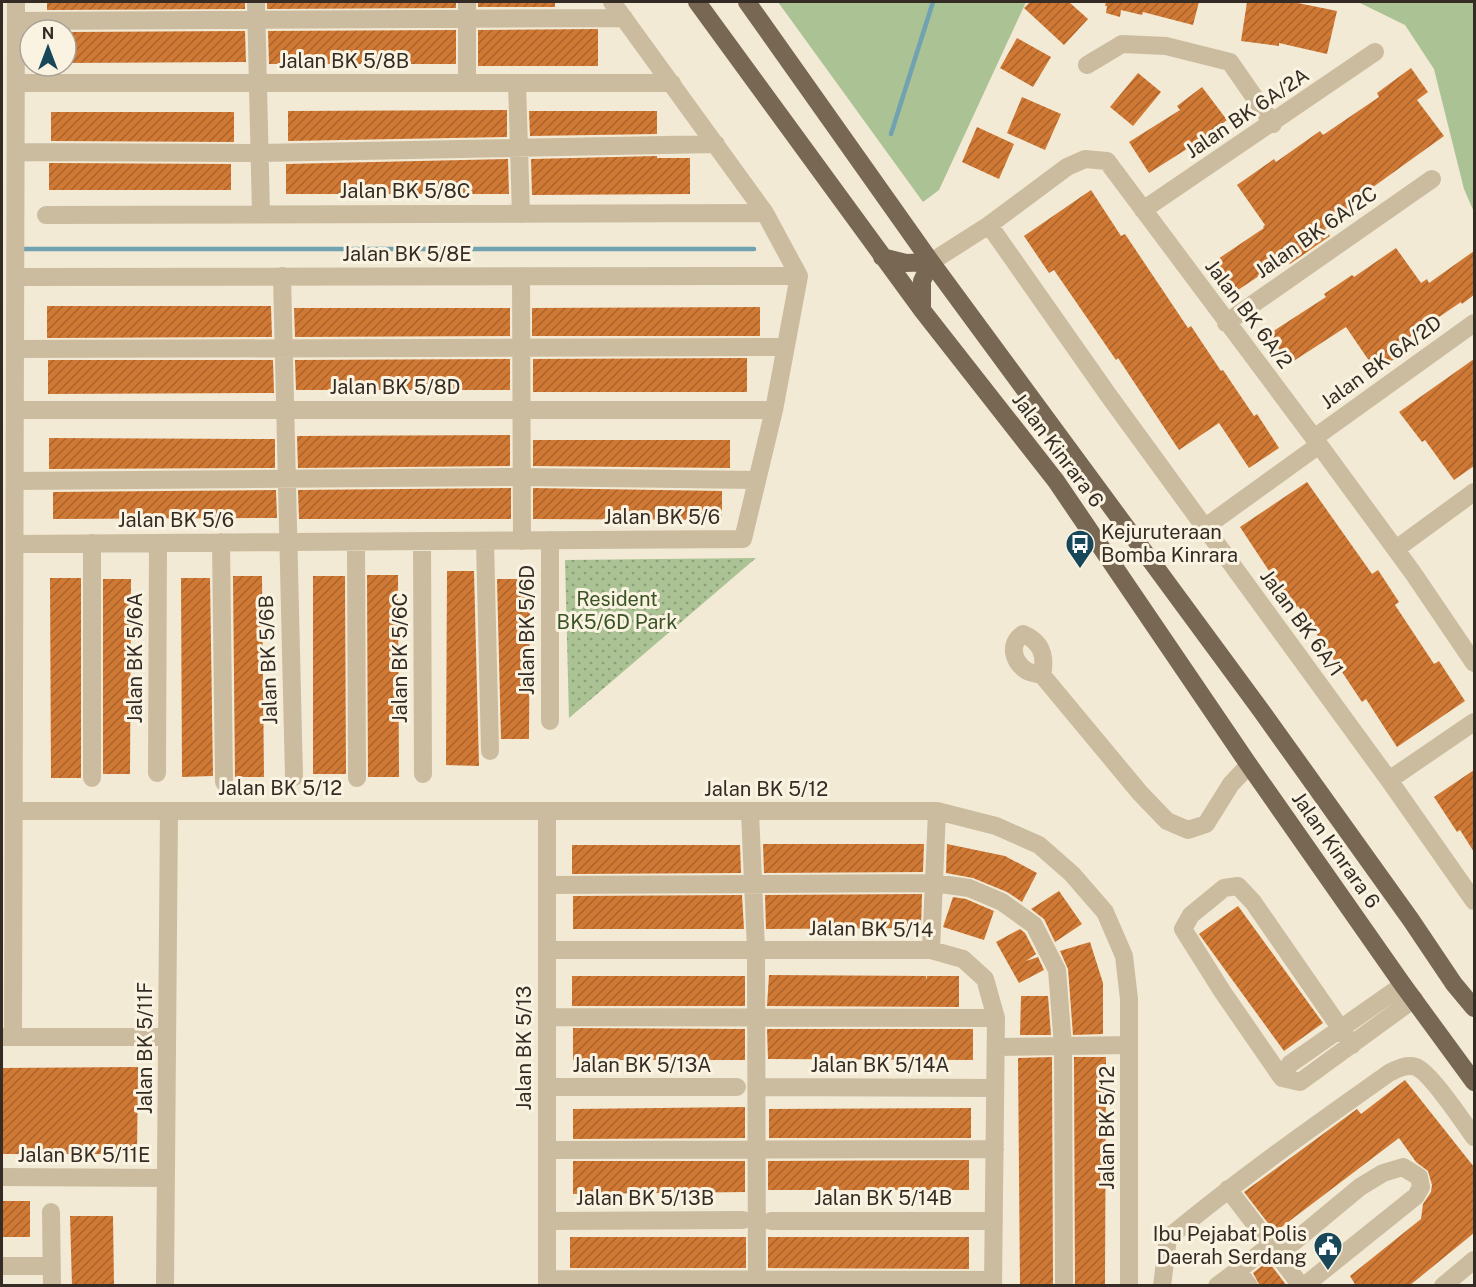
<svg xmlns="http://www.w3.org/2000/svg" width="1476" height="1287" font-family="'Public Sans',sans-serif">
<defs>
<pattern id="park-dots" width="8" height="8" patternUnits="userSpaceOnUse" patternTransform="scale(1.5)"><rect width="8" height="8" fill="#aac294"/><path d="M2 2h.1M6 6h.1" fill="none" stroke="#8b9e79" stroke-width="1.8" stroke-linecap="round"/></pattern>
<pattern id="building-hatch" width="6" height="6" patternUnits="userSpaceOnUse" patternTransform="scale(1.5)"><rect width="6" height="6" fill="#d07935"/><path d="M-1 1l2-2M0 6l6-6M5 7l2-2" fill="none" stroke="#aa632d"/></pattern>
</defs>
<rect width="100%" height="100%" fill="#f2ead4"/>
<path fill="#aac294" d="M778,2H1026L939,190L923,202Z
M1358,2H1474V212L1464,189L1434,69L1405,25Z"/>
<path fill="url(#park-dots)" d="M756,558L569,718L565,560Z"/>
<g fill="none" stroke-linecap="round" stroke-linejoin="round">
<path stroke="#71a2b1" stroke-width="4.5" d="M891,134L933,2
M19,249H754"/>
</g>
<path fill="url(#building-hatch)" d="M47,2H245V9L47,10Z
M267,2H456V8L267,9Z
M478,2H555V7H478Z
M1030,2H1069L1088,19L1064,45L1024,8Z
M1106,2H1199L1193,25L1143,12L1142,15L1121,10L1120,17L1106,13L1107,6H1105Z
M1247,2H1293L1337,11L1327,54L1279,43V46L1241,41Z
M598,29V66H478V30Z
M456,30V64H269L268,31Z
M245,31L246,62L66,63V32Z
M1017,38L1051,57L1033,87L1000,68Z
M1411,68L1428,92L1417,100L1444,136L1362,195L1365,199L1325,229L1330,236L1290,264L1286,258L1232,294L1212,263L1264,228L1263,227L1265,225L1237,185L1274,159L1276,162L1320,131L1323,135L1379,97L1377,93Z
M1138,73L1161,92L1133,126L1110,107Z
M1202,87L1227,120L1201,140L1149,173L1129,142L1180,110L1177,106Z
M1022,97L1061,114L1045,150L1007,133Z
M507,110V137L288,141V111Z
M529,111H657V134L530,136Z
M51,112H234V142L51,141Z
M977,127L1014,144L999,179L962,162Z
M657,156V158H690V194L532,195L531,159Z
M508,159L509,194H286V164Z
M49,163L231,164V190H49Z
M1091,190L1121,236L1125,234L1188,328L1191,326L1221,371L1223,370L1254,416L1257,414L1279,448L1249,468L1219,423L1179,450L1118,358L1116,360L1054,270L1049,273L1024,236Z
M1396,248L1421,283L1427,279L1429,283L1474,251V295L1462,304L1461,302L1404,341L1410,349L1376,371L1346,327L1289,364L1269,334L1326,297L1324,294L1352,275L1354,277Z
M47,306H271L272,337L47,338Z
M760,307V336H532V308Z
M294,308H510V336L295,337Z
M747,358V392H533V359Z
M510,359V390H296L295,360Z
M1474,359V466L1454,480L1425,440L1422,442L1399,412Z
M48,360H273L274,393L48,394Z
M510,435V466L298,468L297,436Z
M49,438L275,439V468L49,469Z
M533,440H730V468L533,466Z
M1307,482L1372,574L1378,570L1399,602L1395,605L1434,664L1439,661L1465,701L1397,747L1366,699L1362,702L1298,606L1294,609L1240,527Z
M511,488V519H299L298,490Z
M533,488L722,491V520L533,519Z
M276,490L277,518L53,519V492Z
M447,571H474L479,766L446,765Z
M367,575H398L399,777H368Z
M233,576H262L264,777H235Z
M313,576H345L346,774H313Z
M50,578H81V778H51Z
M181,578H210L213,776L182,777Z
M103,579H131L130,774H103Z
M497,579H530L529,739H501Z
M1474,770V852L1460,830L1457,832L1434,797Z
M763,844H924L923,872L764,873Z
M947,844L1005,856L1037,873L1022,902L1007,892L973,878L946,873Z
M572,845H740L741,873L572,874Z
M1059,891L1082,924L1055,942L1044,919L1031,909Z
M922,894L921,928L766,929L765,895Z
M742,895L744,929H573V896Z
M953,897L966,899L994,911L984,940L943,927Z
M1238,906L1323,1023L1284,1051L1199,934Z
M1020,929L1025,933L1036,954L1026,961L1038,957L1044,970L1019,983L996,942Z
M1090,942L1103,983V1034L1073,1035L1068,969L1060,951Z
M769,975L926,976V980L927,976H959V1007L767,1006Z
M572,976H745V1006H572Z
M1021,996H1048L1051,1035H1020Z
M573,1028L745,1029V1060H573Z
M767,1029H973V1060L768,1059Z
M1052,1057L1053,1286H1020L1018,1058Z
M1074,1057H1106L1105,1286H1075Z
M138,1067L137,1154H2V1068Z
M1405,1080L1474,1167V1233L1409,1286H1356L1350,1276L1421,1219L1423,1204L1431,1192L1432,1185L1428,1171L1416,1162L1399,1138L1275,1232L1244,1192L1357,1109L1361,1114Z
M745,1107V1138L573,1139V1109Z
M971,1108V1138H769V1109Z
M969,1160V1190H768V1161Z
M573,1161H745V1192L573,1194Z
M2,1201H30V1237H2Z
M70,1216H113L114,1286H72Z
M570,1237H746V1268H570Z
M768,1237H969V1269L768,1268Z
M1268,1261L1287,1286H1260L1253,1273Z"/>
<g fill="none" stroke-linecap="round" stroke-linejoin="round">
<path stroke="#cbbca0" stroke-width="18" d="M256,2L261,214
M467,2V83
M16,21L624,18
M1087,65L1122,44L1166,46L1230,62L1273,124
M16,83H672
M517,83L521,214
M16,152L260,153L716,144
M1143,210L1375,52
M46,215L765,213
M989,225L1109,396L1389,780L1474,901
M931,262L989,225L1067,167L1085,159L1107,161L1314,438L1413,573L1474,663
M282,276L294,777
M521,276L522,541
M16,277L799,276
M1226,323L1432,179
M15,349L786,347
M15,410H774
M1314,438L1474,323
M15,481L522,477L757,480
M1204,528L1319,445
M550,540V721
M422,541L423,774
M485,541L490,751
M221,542L224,782
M356,542L357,778
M92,543V778
M15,544L743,539L774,410L799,276L765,213L612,2
M1396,549L1474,492
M1042,675C1046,656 1042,642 1023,634C1008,644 1013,662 1027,671C1031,673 1038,674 1042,675L1140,793L1167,821L1188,830L1206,824L1231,784L1249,765
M157,773L158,543
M1389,780L1474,722
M14,811H937L996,826L1039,845L1072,874L1105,912L1124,956L1129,999V1286
M750,812L756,950L757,1286
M547,885L934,883L969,888L1002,902L1034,925L1057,970L1063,1046L1064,1286
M547,950H931L963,959L985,979L996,1018L993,1286
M931,950L937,811
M547,1017L996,1018
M3,1037H167
M13,1037L16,2
M1352,1045L1253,902L1238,886L1224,888L1191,915L1183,929L1222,991L1282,1078L1300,1082L1414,999
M996,1047L1129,1045
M1282,1078L1290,1064L1403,985
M547,1087H737
M765,1087L995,1088
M547,1150L995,1149
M2,1177L166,1178
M51,1212L52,1286
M547,1221L743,1220
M771,1221H994
M1272,1247L1301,1286
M1278,1255L1360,1187L1383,1173L1403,1167L1419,1177L1421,1187L1416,1196L1304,1286
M2,1266H51
M1237,1270L1249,1286
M547,1279L993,1280
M165,1286L169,811
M547,1286V811
M1162,1286L1168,1238C1239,1179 1314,1126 1389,1073C1397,1069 1406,1064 1416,1067C1430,1072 1464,1123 1474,1137
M1217,1286L1271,1245L1228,1189
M1443,1286L1474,1260"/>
<path stroke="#786753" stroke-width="18" d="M697,2L922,310L1056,481L1249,765L1403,985L1474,1082
M747,2L931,262L1260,709L1411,920L1454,984L1474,1008
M882,257L906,263L931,262L922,281V310"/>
</g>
<defs>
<g id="bus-pin" transform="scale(1.5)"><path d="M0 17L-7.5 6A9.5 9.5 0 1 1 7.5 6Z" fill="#174758" stroke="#faf3e1"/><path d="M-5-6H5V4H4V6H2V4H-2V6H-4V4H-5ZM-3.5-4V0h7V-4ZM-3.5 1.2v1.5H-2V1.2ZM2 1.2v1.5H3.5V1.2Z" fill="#fff"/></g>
<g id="civic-pin" transform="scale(1.5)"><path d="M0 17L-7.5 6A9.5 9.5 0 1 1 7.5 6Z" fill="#174758" stroke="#faf3e1"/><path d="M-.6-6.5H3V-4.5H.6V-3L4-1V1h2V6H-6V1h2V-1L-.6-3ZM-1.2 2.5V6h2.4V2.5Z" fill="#fff"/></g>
</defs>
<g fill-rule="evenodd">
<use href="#bus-pin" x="1080" y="544"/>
<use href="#civic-pin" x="1328" y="1246"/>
</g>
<g text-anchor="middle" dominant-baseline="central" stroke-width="6" stroke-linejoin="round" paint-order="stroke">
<g font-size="20" fill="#342c24" stroke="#faf3e1">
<text x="344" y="61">Jalan BK 5/8B</text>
<text transform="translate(1247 113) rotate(-34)">Jalan BK 6A/2A</text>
<text x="405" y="191">Jalan BK 5/8C</text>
<text transform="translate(1316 232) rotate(-35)">Jalan BK 6A/2C</text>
<text x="407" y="254">Jalan BK 5/8E</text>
<text transform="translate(1249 314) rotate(53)">Jalan BK 6A/2</text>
<text transform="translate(1381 362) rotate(-36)">Jalan BK 6A/2D</text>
<text x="395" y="387">Jalan BK 5/8D</text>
<text transform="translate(1058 450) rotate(53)">Jalan Kinrara 6</text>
<text x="662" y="517">Jalan BK 5/6</text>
<text x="176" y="520">Jalan BK 5/6</text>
<text transform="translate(1302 623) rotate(54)">Jalan BK 6A/1</text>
<text transform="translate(527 630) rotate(-90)">Jalan BK 5/6D</text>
<text transform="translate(135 658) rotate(-90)">Jalan BK 5/6A</text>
<text transform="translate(400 658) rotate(-90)">Jalan BK 5/6C</text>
<text transform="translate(268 660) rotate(-92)">Jalan BK 5/6B</text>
<text x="280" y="788">Jalan BK 5/12</text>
<text x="766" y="789">Jalan BK 5/12</text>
<text transform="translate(1336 850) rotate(55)">Jalan Kinrara 6</text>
<text transform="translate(871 929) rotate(1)">Jalan BK 5/14</text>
<text transform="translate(145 1048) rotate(-90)">Jalan BK 5/11F</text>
<text transform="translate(524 1048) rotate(-90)">Jalan BK 5/13</text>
<text x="642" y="1065">Jalan BK 5/13A</text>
<text x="880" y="1065">Jalan BK 5/14A</text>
<text transform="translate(1107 1128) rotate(-90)">Jalan BK 5/12</text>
<text x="84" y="1155">Jalan BK 5/11E</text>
<text x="645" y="1198">Jalan BK 5/13B</text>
<text x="883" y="1198">Jalan BK 5/14B</text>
</g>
<g font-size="20" fill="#342c24" stroke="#faf3e1" text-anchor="start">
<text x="1101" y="532">Kejuruteraan<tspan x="1101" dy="23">Bomba Kinrara</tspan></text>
<text x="1307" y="1234" text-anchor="end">Ibu Pejabat Polis<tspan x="1307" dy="23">Daerah Serdang</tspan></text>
</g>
<g font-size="20" fill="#3a5426" stroke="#faf3e1">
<text x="617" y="599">Resident<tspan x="617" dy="23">BK5/6D Park</tspan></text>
</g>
</g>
<rect width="1476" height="1287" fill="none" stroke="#342c24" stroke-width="6"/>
<g transform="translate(48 48)"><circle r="28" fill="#faf3e1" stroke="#aba395" stroke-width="1.5"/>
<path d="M0-4.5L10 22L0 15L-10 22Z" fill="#174758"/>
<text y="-9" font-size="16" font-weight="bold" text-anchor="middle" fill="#342c24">N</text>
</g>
</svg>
